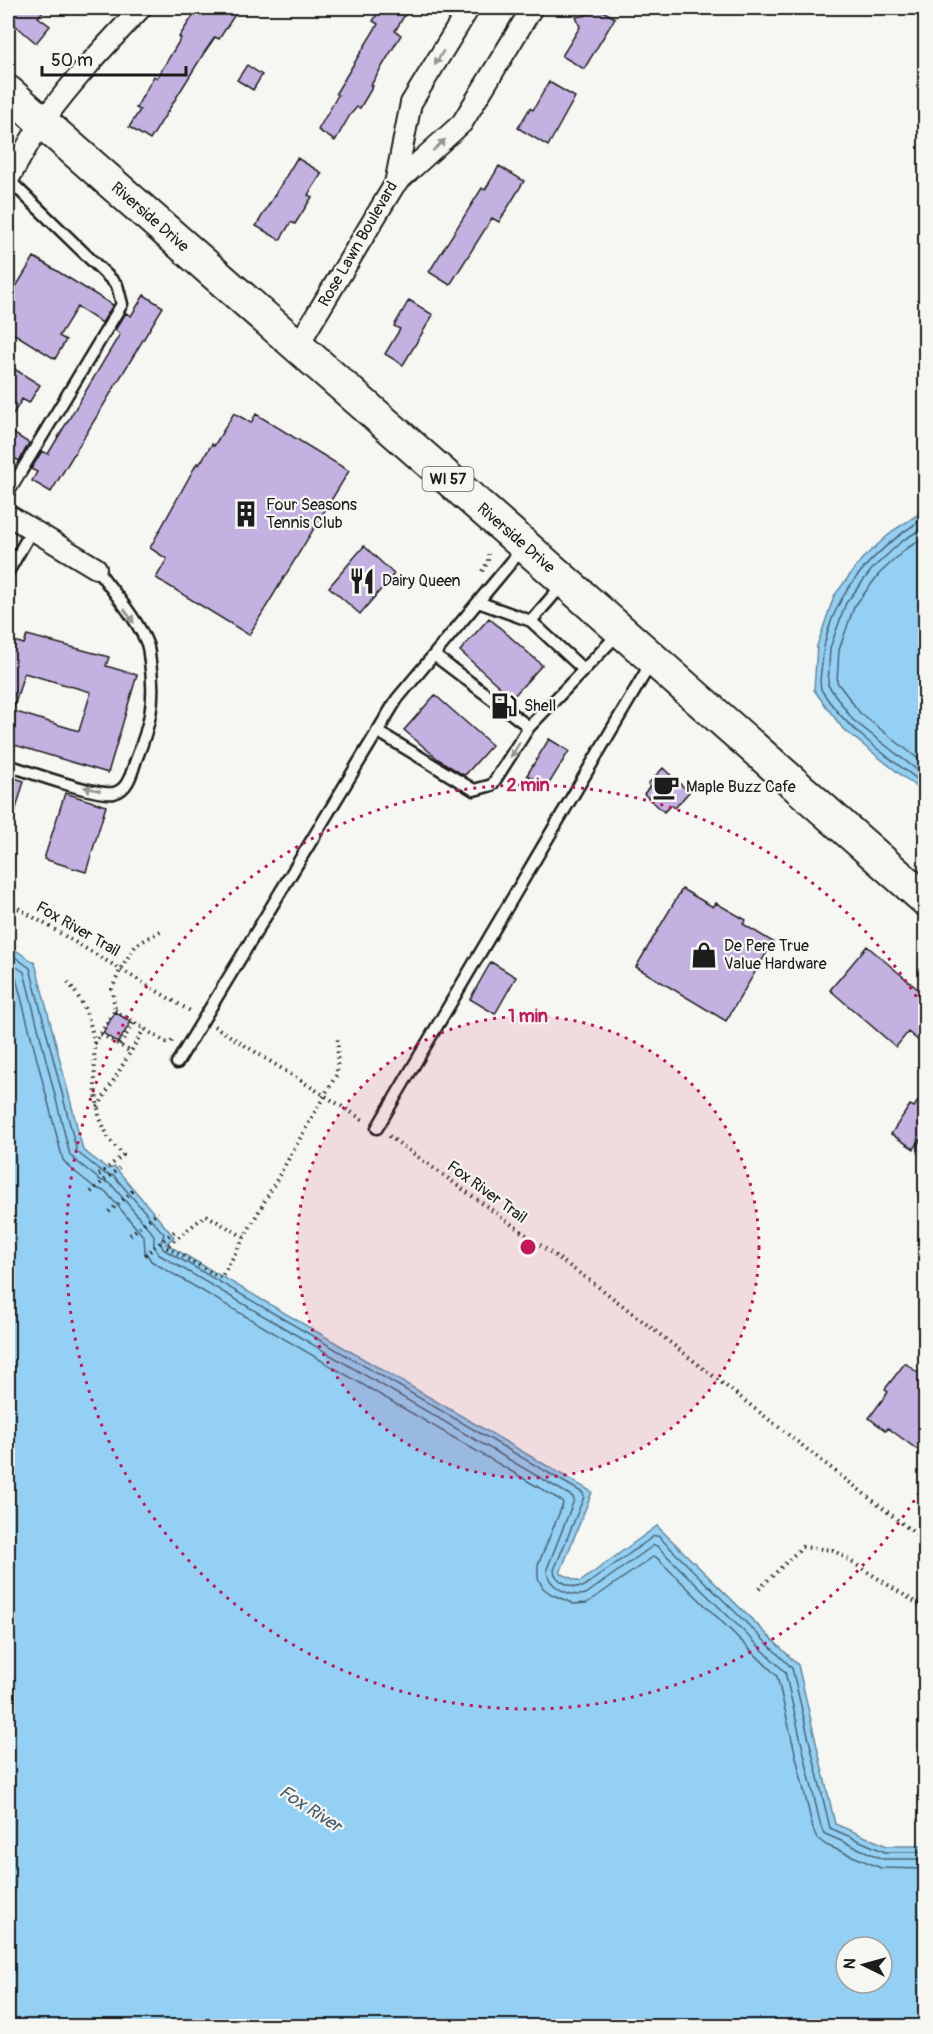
<svg xmlns="http://www.w3.org/2000/svg" width="933" height="2034" font-family="Pangolin,sans-serif">
<rect width="100%" height="100%" fill="#f6f6f2"/>
<filter id="ink" filterUnits="userSpaceOnUse"><feTurbulence type="fractalNoise" baseFrequency=".0167" numOctaves="2"/><feDisplacementMap in="SourceGraphic" scale="12" xChannelSelector="R" yChannelSelector="G"/><feConvolveMatrix kernelMatrix="1 2 1 2 8 2 1 2 1" color-interpolation-filters="sRGB"/></filter>
<g filter="url(#ink)">
<path fill="#93d0f3" stroke="#63889d" stroke-width="1.5" fill-rule="evenodd" d="M925,510V794L843,729L814,690L817,646L834,596L862,559L894,530Z
M8,945L35,963L83,1150L108,1169L115,1167L174,1237L166,1244L592,1492L560,1573L580,1582L657,1526L798,1665L835,1824L887,1846H925V2026H8ZM846,1947H882V1983H846Z"/>
<g fill="none" stroke-linecap="round" stroke-linejoin="round">
<path stroke="#4c6472" stroke-width="1.5" d="M926,517C873,550 826,598 822,664C821,672 818,684 822,691C847,731 889,757 926,786
M926,526L902,541L873,568L846,603L830,648L828,685L853,720L926,777
M926,537L907,548L879,574L854,607L839,650L837,682L860,713L926,765
M8,952L30,968L77,1152L105,1174L114,1176L164,1234L161,1243L163,1249L583,1493L584,1497L554,1570C554,1581 572,1588 583,1587L654,1536H658L792,1668L830,1828L885,1852H926
M8,961L24,972L70,1155L75,1160L100,1180L111,1184L154,1235V1247L158,1254L573,1497L574,1500L547,1569C546,1586 570,1598 586,1594L654,1545L657,1546L785,1672L821,1827L825,1834L883,1859H926
M8,972L16,978L63,1160L69,1167L94,1187L106,1192L144,1237L145,1251L151,1261L562,1501L563,1504L538,1565V1578L543,1588L551,1594L574,1604L587,1603L653,1557H656L777,1676L813,1829L817,1838L826,1845L881,1868L926,1869"/>
</g>
<path fill="#c3b1e1" stroke="#1c1c1c" stroke-width="1.5" fill-rule="evenodd" d="M8,8H46L38,17L50,26L36,43L8,19Z
M198,8H227L236,13L219,39L215,37L204,53L150,140L129,127L140,110L136,108L154,76L157,78L181,38L179,37Z
M381,8H409L395,31L401,35L371,85L373,86L360,108L357,107L350,115L335,141L318,130L338,95L336,93L378,24L373,21Z
M592,8H598L615,18L584,69L562,56L580,27L576,17L587,15Z
M247,65L262,75L253,90L237,80Z
M549,82L575,97L548,146L518,128L530,108L533,110Z
M297,158L322,173L308,195L312,197L295,224L291,222L280,240L256,226Z
M499,166L524,181L499,222L492,218L450,285L429,272L482,188L485,190Z
M34,257L113,305L102,323L77,307L59,336L66,340L55,359L8,330V300Z
M144,295L163,307L51,492L32,481L37,472L31,469L42,451L48,454L120,334L115,330L126,313L131,316Z
M409,300L433,315L403,365L385,354L400,329L394,326Z
M8,365L40,385L29,403L22,399L8,423Z
M234,413L251,423L256,414L349,471L249,635L156,578L167,559L150,548L197,463L199,465L212,444L214,446Z
M8,430L29,443L19,461L8,454Z
M364,546L394,574L360,614L329,587Z
M489,618L542,665L512,698L460,651Z
M27,635L109,657L106,666L137,675L108,773L8,743V639L24,644ZM24,673L91,692L79,731L13,711Z
M435,695L492,745L466,774L463,775L438,759L404,730Z
M549,739L569,751L547,787L527,775Z
M663,768L689,792L675,808L671,805L664,812L644,794L650,786L648,784Z
M8,776L24,781L12,823H8Z
M65,793L106,806L86,872L44,859Z
M682,889L713,907L716,903L746,920L743,924L773,942L726,1021L636,967Z
M867,946L926,996V1047L908,1032L896,1047L830,990Z
M491,962L516,977L495,1014L470,999Z
M115,1012L131,1022L118,1043L103,1033Z
M926,1089V1131L914,1149L891,1134L910,1105L914,1107Z
M905,1363L926,1379V1456L888,1428L886,1431L869,1418L888,1392L885,1389Z"/>
<g fill="none" stroke-linecap="round" stroke-linejoin="round">
<g stroke="#1c1c1c" stroke-width="15">
<path id="service" d="M8,493L122,304L117,285L8,179
M8,572L32,530
M564,583L531,621L584,670
M478,602L531,621
M434,655L529,727
M377,731L474,790L492,785L529,727L619,633
M8,765C29,772 95,796 114,793C128,790 132,772 136,760C150,725 156,700 150,662C149,656 149,649 147,644C137,618 112,591 96,568
M177,1063L397,699L523,548
M377,1128L651,663"/>
</g>
<g stroke="#1c1c1c" stroke-width="24">
<path id="minor" d="M8,180C19,161 30,139 44,120C73,80 107,44 141,8
M395,184L462,123L532,8
M297,347L395,184L411,103L469,8
M8,515L96,568"/>
</g>
<g stroke="#1c1c1c" stroke-width="36">
<path id="primary" d="M8,92L525,546L926,900"/>
</g>
<path stroke="#1c1c1c" stroke-width="4" stroke-dasharray="1.5 4.5" stroke-linecap="butt" d="M482,571L488,562V554
M8,902L192,1012
M68,982C83,1001 91,1020 94,1043
M115,1010L165,1042L170,1043L173,1040
M214,1026L365,1121
M101,1034L131,1052
M120,1045L134,1022
M98,1107L144,1029
M389,1136L604,1291L926,1542
M99,1175L123,1155L109,1139L99,1116L95,1086L94,1044L115,1010L112,989L121,968L136,945L162,930
M91,1192L119,1168
M109,1212L136,1188
M130,1235L158,1212
M244,1237L206,1215L166,1247L221,1278L228,1266L324,1096L337,1074L338,1037
M145,1255L175,1231
M759,1589L802,1547L833,1550L926,1609"/>
<use href="#service" stroke="#f6f6f2" stroke-width="10"/>
<use href="#minor" stroke="#f6f6f2" stroke-width="20"/>
<use href="#primary" stroke="#f6f6f2" stroke-width="32"/>
</g>
<defs><path id="oneway-solid" d="M-6-.8H1V-3.2L6.5 0L1 3.2V.8H-6Z" transform="scale(1.5)"/></defs>
<g fill="#949492">
<use href="#oneway-solid" transform="translate(439 58) rotate(121)"/>
<use href="#oneway-solid" transform="translate(439 145) rotate(-42)"/>
<use href="#oneway-solid" transform="translate(129 616) rotate(55)"/>
<use href="#oneway-solid" transform="translate(515 750) rotate(122)"/>
<use href="#oneway-solid" transform="translate(92 789) rotate(-167)"/>
</g>
</g>
<circle cx="528" cy="1247" r="231" fill="#c2185b" fill-opacity=".12"/>
<g fill="none" stroke="#c2185b" stroke-width="3" stroke-dasharray="3 6">
<circle cx="528" cy="1247" r="231"/>
<path d="M924 1485A462 462 0 1 1 924 1009"/>
</g>
<defs>
<g id="building-bare" transform="scale(2.07)"><path d="M-4-6H4V6H1V3H-1V6H-4ZM-2.5-4.3h1.7v1.8h-1.7ZM.8-4.3h1.7v1.8H.8ZM-2.5-1h1.7V.8h-1.7ZM.8-1h1.7V.8H.8Z" fill="#1c1c1c" stroke="#f6f6f2" stroke-width="2.5" paint-order="stroke"/></g>
<g id="restaurant-bare" transform="scale(2.07)"><path d="M-5-6h1v4h1v-4h1v4h1v-4h1v5L-1.5 .5V6h-2V.5L-5-1ZM5-6V6H3V1.5H1.5Q1.5-4 5-6Z" fill="#1c1c1c" stroke="#f6f6f2" stroke-width="2.5" paint-order="stroke"/></g>
<g id="fuel-bare" transform="scale(2.07)"><path d="M-5.5-6h7V0h2V4h1.3V-2.5L3-4.5l.8-.8L6-3V5H2.5V1h-1V6h-7ZM-4.2-4.7v3.2H.2V-4.7Z" fill="#1c1c1c" stroke="#f6f6f2" stroke-width="2.5" paint-order="stroke"/></g>
<g id="cafe-bare" transform="scale(2.07)"><path d="M-5.5-4.5H6V0H3Q3 3.5 0 3.5H-2.5Q-5.5 3.5-5.5 0ZM3-3.2v2h1.7v-2ZM-6 4.5H4V6H-6Z" fill="#1c1c1c" stroke="#f6f6f2" stroke-width="2.5" paint-order="stroke"/></g>
<g id="shop-bare" transform="scale(2.07)"><path d="M-5-2.5h2.3a2.7 3.5 0 0 1 5.4 0H5L5.5 6h-11ZM-1.5-2.5h3a1.5 2.3 0 0 0-3 0Z" fill="#1c1c1c" stroke="#f6f6f2" stroke-width="2.5" paint-order="stroke"/></g>
</defs>
<g fill-rule="evenodd">
<use href="#building-bare" x="246" y="514"/>
<use href="#restaurant-bare" x="362" y="581"/>
<use href="#fuel-bare" x="504" y="706"/>
<use href="#cafe-bare" x="666" y="787"/>
<use href="#shop-bare" x="704" y="955"/>
</g>
<g text-anchor="middle" dominant-baseline="central" stroke-width="4.5" stroke-linejoin="round" paint-order="stroke">
<rect fill="#f6f6f2" stroke="#5d5d5c" stroke-width="1.5" x="422.5" y="467" width="51" height="24" rx="4.5"/>
<g font-size="15" font-weight="bold" fill="#1c1c1c">
<text x="448" y="479">WI 57</text>
</g>
<g font-size="16" fill="#1c1c1c" stroke="#f6f6f2">
<text transform="translate(150 217) rotate(41)">Riverside Drive</text>
<text transform="translate(358 244) rotate(-60)">Rose Lawn Boulevard</text>
<text transform="translate(516 538) rotate(41)">Riverside Drive</text>
<text transform="translate(78 929) rotate(30)">Fox River Trail</text>
<text transform="translate(487 1192) rotate(36)">Fox River Trail</text>
</g>
<g font-size="16" fill="#1c1c1c" stroke="#f6f6f2" text-anchor="start">
<text x="266" y="505">Four Seasons<tspan x="266" dy="18">Tennis Club</tspan></text>
<text x="382" y="581">Dairy Queen</text>
<text x="524" y="706">Shell</text>
<text x="686" y="787">Maple Buzz Cafe</text>
<text x="724" y="946">De Pere True<tspan x="724" dy="18">Value Hardware</tspan></text>
</g>
<g font-size="18" font-style="italic" fill="#465b67" stroke="#f6f6f2">
<text transform="translate(310 1809) rotate(33)">Fox River</text>
</g>
</g>
<circle cx="528" cy="1247" r="9" fill="#c2185b" stroke="#f6f6f2" stroke-width="3"/>
<g font-size="18" text-anchor="middle" font-weight="bold" fill="#c2185b" stroke="#f6f6f2" stroke-width="4.5" stroke-linejoin="round" paint-order="stroke">
<text x="528" y="791">2 min</text>
<text x="528" y="1022">1 min</text>
</g>
<rect width="933" height="2034" fill="none" stroke="#f6f6f2" stroke-width="30"/>
<rect x="15" y="15" width="903" height="2004" fill="none" stroke="#1c1c1c" stroke-width="2" filter="url(#ink)"/>
<g transform="translate(864 1965) rotate(275)"><circle r="28" fill="#f6f6f2" stroke="#9f9f9c" stroke-width="1.5"/>
<path d="M0-4.5L10 22L0 15L-10 22Z" fill="#1c1c1c"/>
<text y="-9" font-size="16" font-weight="bold" text-anchor="middle" fill="#1c1c1c">N</text>
</g>
<path d="M42 66v9h144v-9" fill="none" stroke="#1c1c1c" stroke-width="3"/>
<text x="51" y="66" font-size="18" fill="#1c1c1c" stroke="#f6f6f2" stroke-width="4.5" paint-order="stroke">50 m</text>
</svg>
